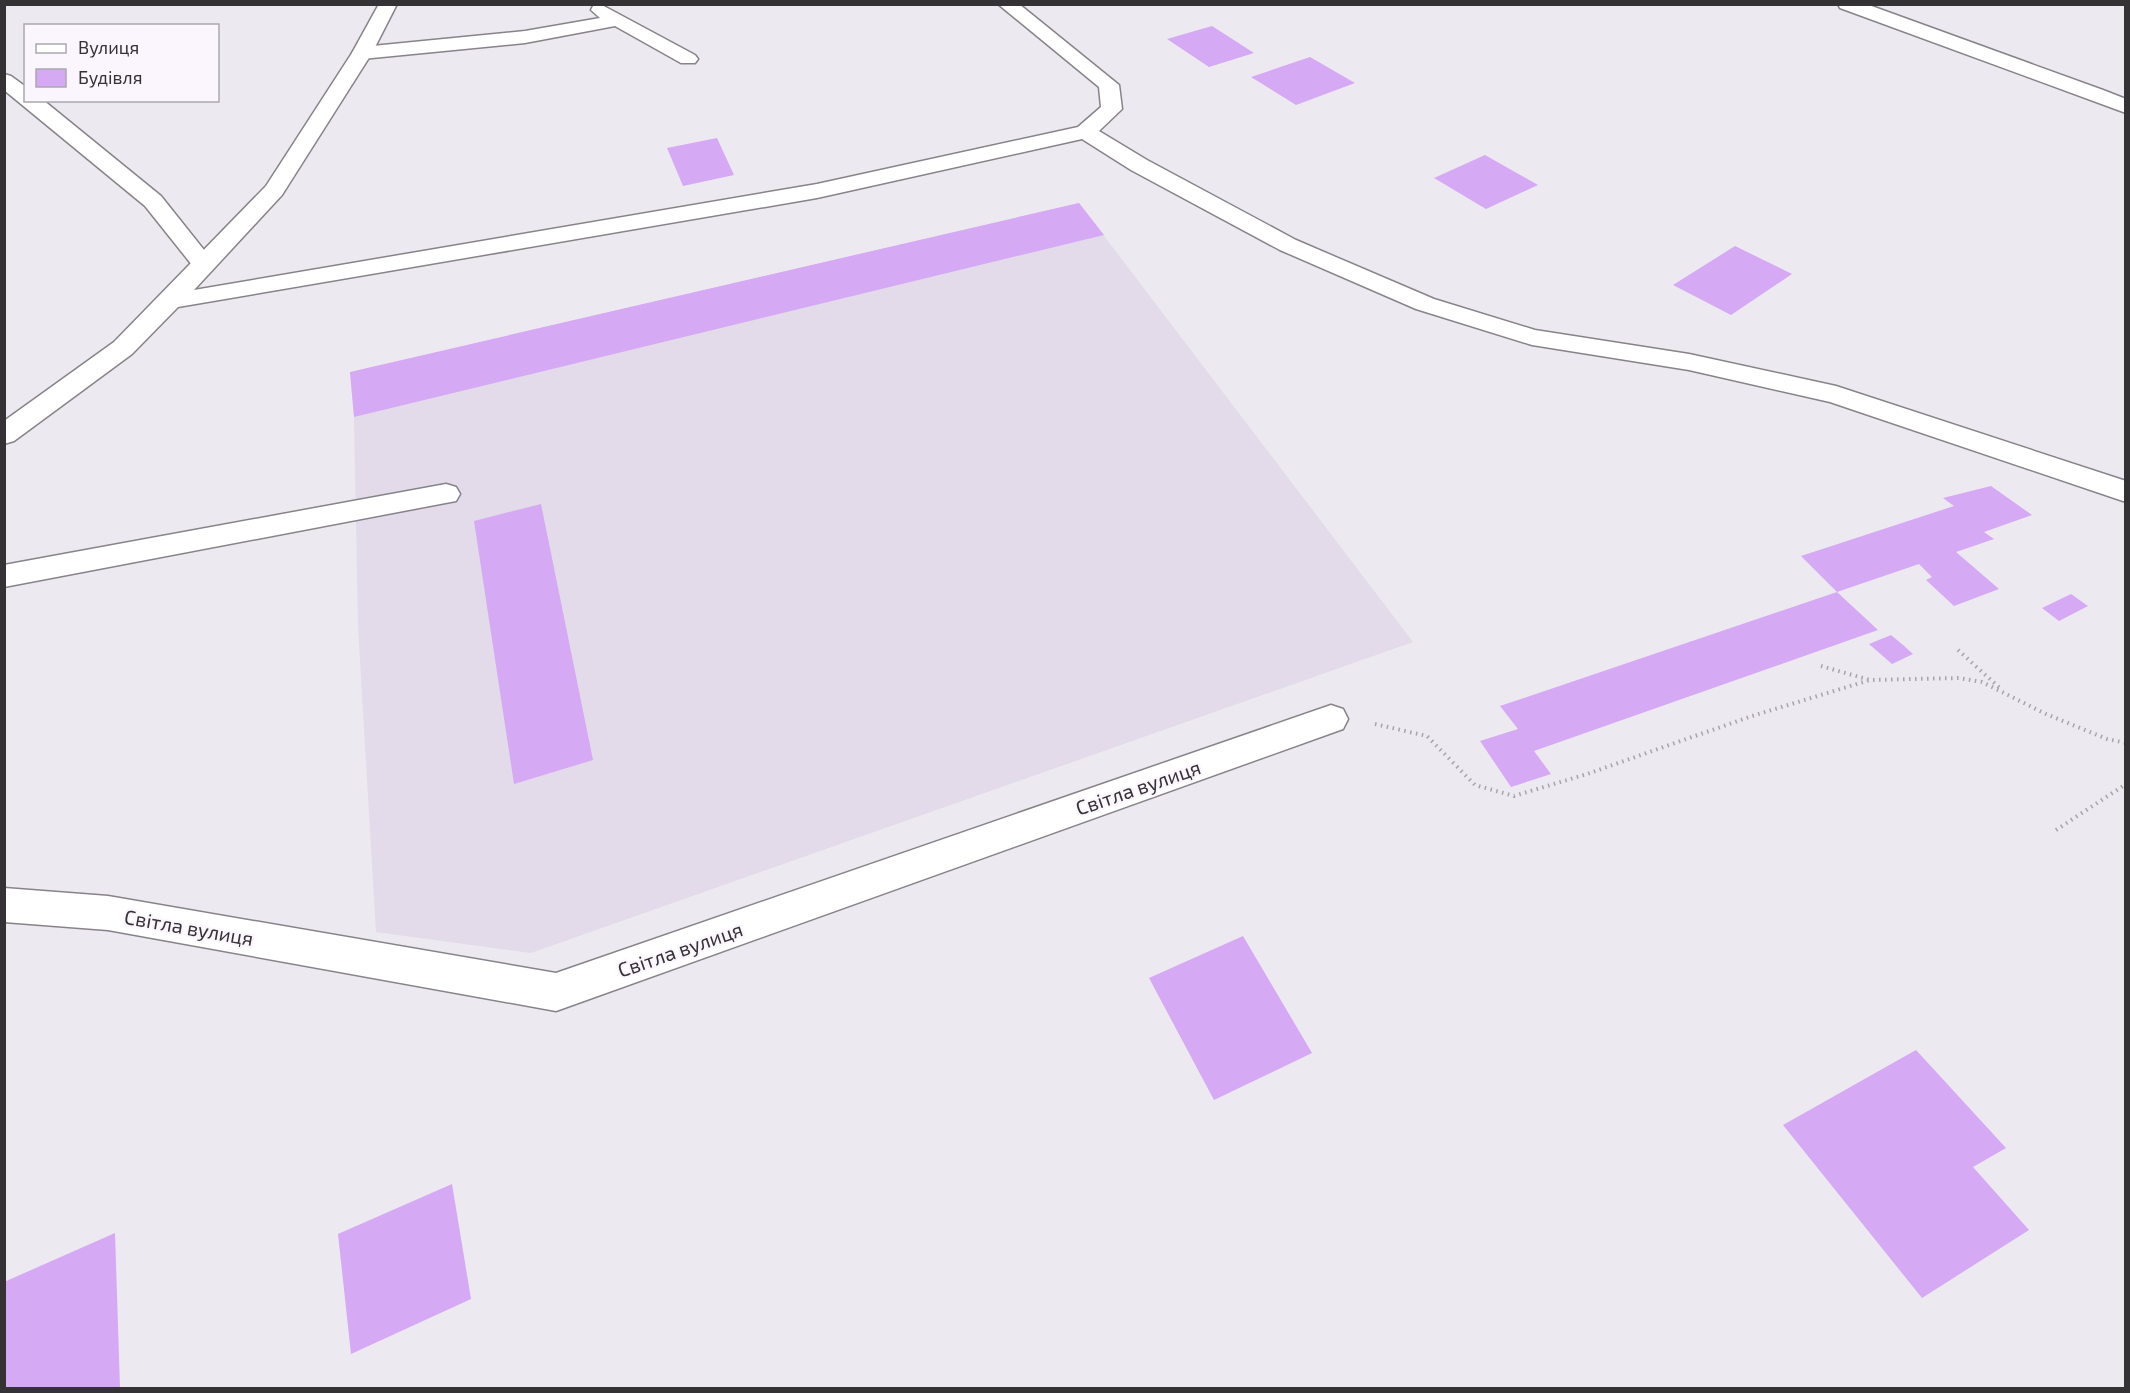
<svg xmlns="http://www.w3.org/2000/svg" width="2130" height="1393" font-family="'Exo 2',sans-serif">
<rect width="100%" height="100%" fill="#ede9f0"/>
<path fill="#e3dbe9" d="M1079,203L1413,642L531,953L376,932L358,627L354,417L350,373Z"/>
<path fill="#d5a9f3" d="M1212,26L1254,53L1209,67L1167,39Z
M1310,57L1355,83L1296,105L1251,77Z
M717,138L734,175L683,186L667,148Z
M1485,155L1538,185L1486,209L1434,178Z
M1079,203L1104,235L354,417L350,372Z
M1735,246L1792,274L1731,315L1673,285Z
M1991,486L2032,515L1984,532L1994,539L1956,552L1999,589L1954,606L1926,580L1932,577L1919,564L1837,592L1801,556L1954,506L1943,498Z
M541,504L593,760L514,784L474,521Z
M1837,592L1878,630L1534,751L1551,774L1511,787L1480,741L1518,729L1500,706Z
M2071,594L2088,606L2059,621L2042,608Z
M1891,635L1903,645L1913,654L1892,664L1869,644Z
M1243,936L1312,1053L1214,1100L1149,978Z
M1916,1050L2006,1148L1973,1167L2029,1230L1922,1298L1783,1125Z
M452,1184L471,1299L351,1354L338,1234Z
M115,1233L120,1388H4V1282Z"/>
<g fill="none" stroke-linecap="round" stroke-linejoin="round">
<g stroke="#878389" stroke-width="3">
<path id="lane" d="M600,4L695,55L698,59L695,63H681L615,26L525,43L362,59L355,57L352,53L355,49L362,47L525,31L600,18L591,10L593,6Z
M4,74L11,76L26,87V100H43L161,196L212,260L216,265L212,270L204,272L196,270L145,206L4,90Z
M446,484L456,487L460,494L456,501L4,587V565Z"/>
</g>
<g stroke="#878389" stroke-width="3">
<path id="street" d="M379,4H397L372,53L282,195L194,290L817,184L1078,127L1101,107L1099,87L998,4H1019L1119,85L1122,109L1099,131L1147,160L1296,240L1434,299L1535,330L1689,354L1836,386L2126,481V502L1830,402L1689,370L1532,345L1416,309L1280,250L1131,170L1082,139L817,198L178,307L132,354L14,441L4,444V421L114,342L266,186L352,53Z
M1838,4H1866L2103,90L2126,99V113L1840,8Z
M1331,705L1343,709L1348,719L1343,729L556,1011L108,930L4,922V888L108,896L556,973Z"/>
</g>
<path stroke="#a7a4a9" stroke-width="4" stroke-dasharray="1.5 4.5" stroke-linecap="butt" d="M1958,650L2002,690
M1821,666L1870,680L1959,678L1982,682L2046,714L2107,739L2126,743
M1375,724L1427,736L1475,785L1514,796L1587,774L1749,717L1870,680
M2056,830L2126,784"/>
<use href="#lane" fill="#fff" fill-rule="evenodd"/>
<use href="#street" fill="#fff" fill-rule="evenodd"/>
</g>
<g text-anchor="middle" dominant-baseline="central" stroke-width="4.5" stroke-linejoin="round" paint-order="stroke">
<g font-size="20" fill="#343235" stroke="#fbf6fe">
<text transform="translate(1138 787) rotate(-19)">Світла вулиця</text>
<text transform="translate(189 927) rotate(10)">Світла вулиця</text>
<text transform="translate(680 949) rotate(-19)">Світла вулиця</text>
</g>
</g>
<rect width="2130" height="1393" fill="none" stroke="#343235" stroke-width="12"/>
<rect x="24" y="24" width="195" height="78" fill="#fbf6fe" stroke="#aba8ae" stroke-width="1.5"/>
<rect x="36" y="44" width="30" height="9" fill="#ffffff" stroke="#aba8ae" stroke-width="1.5"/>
<text x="78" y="54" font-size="18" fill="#343235">Вулиця</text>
<rect x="36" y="69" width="30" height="18" fill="#d5a9f3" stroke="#aba8ae" stroke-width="1.5"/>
<text x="78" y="84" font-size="18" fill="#343235">Будівля</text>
</svg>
